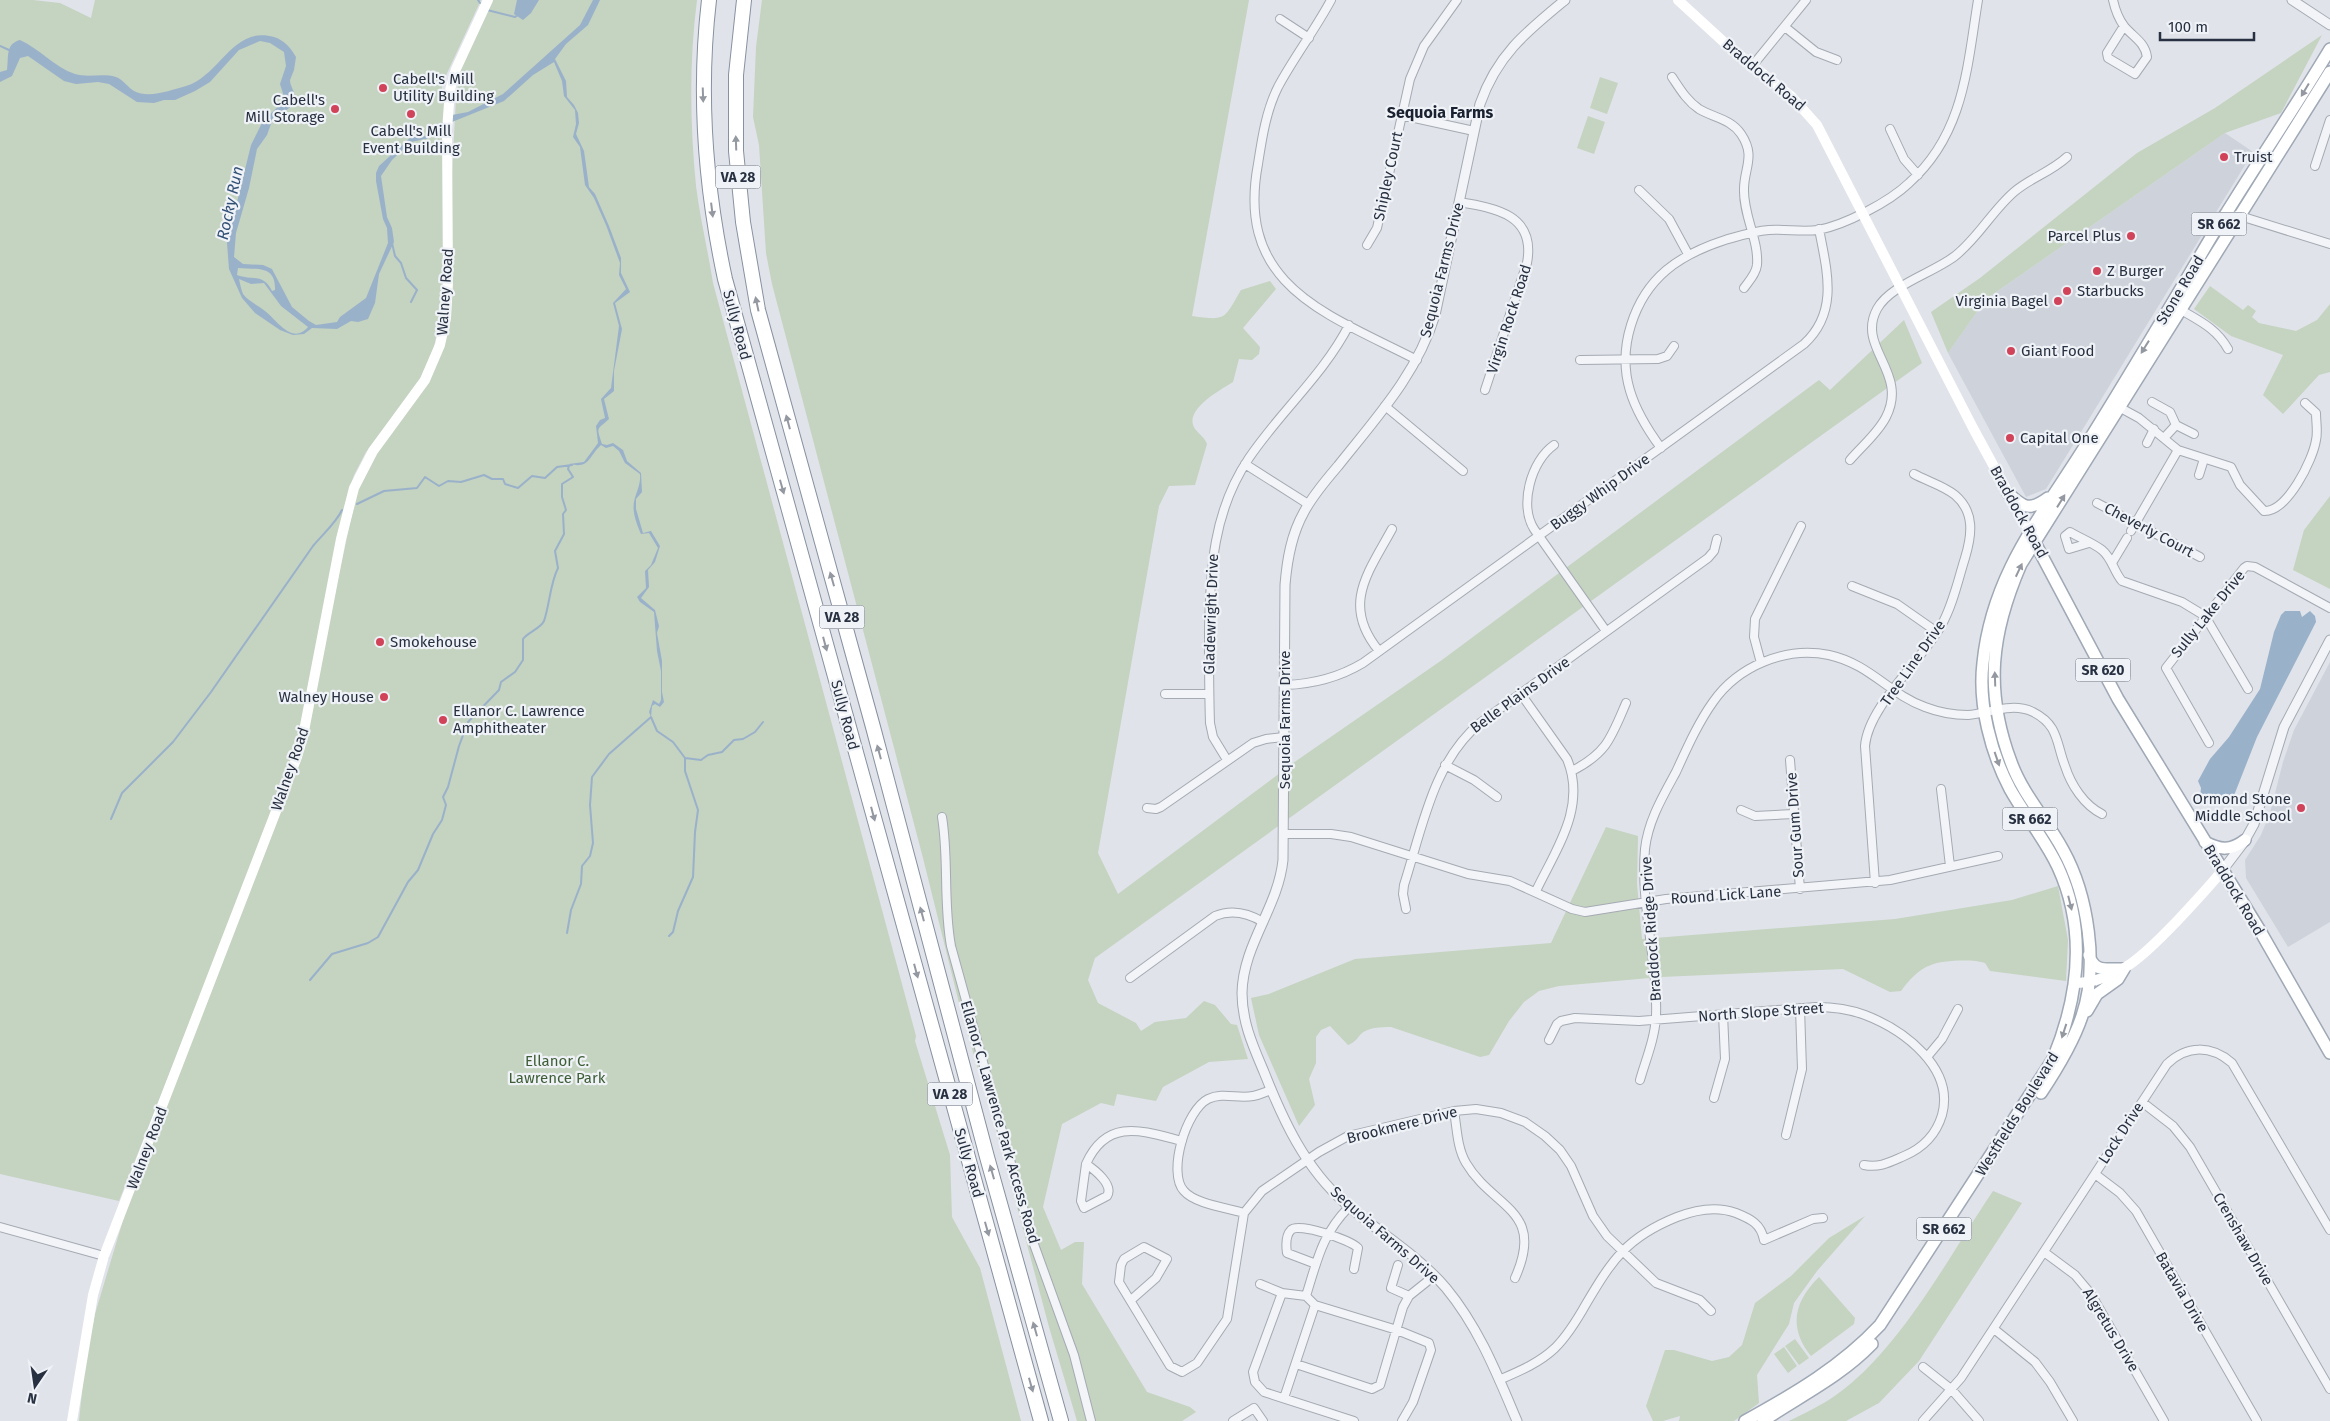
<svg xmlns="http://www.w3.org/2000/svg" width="2330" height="1421" font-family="'Fira Sans',sans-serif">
<rect width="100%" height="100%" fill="#e0e3e9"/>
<path fill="#ced2db" d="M2225,133L2253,152L2046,489L2026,497L1948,353L1986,299Z
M2330,662V922L2288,947L2246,878L2245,860L2261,835L2270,813L2283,762L2294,730Z"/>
<path fill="#c5d3c1" d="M0,0H33L60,3L91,18L95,0H481L442,84V91L446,88L443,268L438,328L434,347L418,383L366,452L354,475L347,497L300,732L284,784L119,1201L0,1174Z
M490,0H697C689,61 690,125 696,186C700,218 708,251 713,283L916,1036L915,1041L950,1155L952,1217L980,1268L1021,1421H79L85,1364L95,1314L124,1217L298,763L358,487L375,453L426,386L443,345L456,98L461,66Z
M762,0H1249L1192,316C1227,321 1224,319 1241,290L1270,281L1276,289L1243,328L1260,347L1259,354L1252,360L1239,359L1233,382C1222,389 1182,410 1195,429C1200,435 1204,437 1207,444L1195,485L1169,486L1159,506L1098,853L1118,894L1296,761L1442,660L1819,380L1830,390L1904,320L1922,363L1095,958L1088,980L1098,1003L1136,1023L1141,1031L1155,1022L1186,1018L1204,1001L1215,1005L1231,1024L1237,1025L1248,1059L1209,1062L1163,1087L1156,1101L1117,1094L1114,1106L1101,1103L1062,1124L1043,1207L1061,1250L1075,1242H1084L1082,1284L1147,1392L1190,1407L1196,1412L1182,1421H1077L1049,1327L999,1139L963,1019L923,858L772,284L766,253L759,145L753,117L756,47Z
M2322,35L2281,113L2225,133L1986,299L1948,353L1931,312L1980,278L2137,153L2215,108Z
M1600,77L1618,83L1607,114L1590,108Z
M1588,116L1605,122L1594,154L1577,148Z
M2210,286L2243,310L2248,305L2256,311L2252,317L2259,323L2296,331L2317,320L2330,304V372L2319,375L2283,414L2263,395L2283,355L2231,336L2194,309Z
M2330,496V589L2293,570L2304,530Z
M1606,827L1638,836L1637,884L1642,939L1895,919L2012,900L2058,886L2068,940L2066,981L1990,971L1985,963C1975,959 1941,960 1931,965C1919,969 1908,981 1901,991L1890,992L1843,969L1661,977L1559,986L1539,991L1524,1002L1509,1021L1489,1055L1480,1057L1391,1027C1381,1027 1367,1027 1360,1035C1356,1040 1355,1042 1348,1045L1330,1026L1321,1030L1316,1037V1063L1309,1079L1315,1105L1299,1126L1259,1035L1251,998L1269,994L1355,959L1551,943Z
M1993,1191L2022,1203L1919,1361L1879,1403L1846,1421H1789C1805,1413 1822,1405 1836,1395C1900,1350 1949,1256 1993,1191Z
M1865,1216L1817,1271L1794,1303L1789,1324L1757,1375L1759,1403L1734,1421H1679L1680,1416L1663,1421H1653L1646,1406L1665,1350H1674L1712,1361L1729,1357L1742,1345L1755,1303L1791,1276L1829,1238Z
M1819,1277L1855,1318L1854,1324L1811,1356C1788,1327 1794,1302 1819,1277Z
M1795,1339L1809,1358L1799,1365L1785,1346Z
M1784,1347L1797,1366L1788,1373L1774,1354Z"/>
<path fill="#9ab1ca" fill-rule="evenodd" d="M517,0H539L531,13L523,20L514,14Z
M593,0H600L588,25L566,44L555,59L566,81L567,97L574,105L578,113L579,123L576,134L584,151L589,187L595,194L609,226L621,258V273L630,292L615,303L622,329L614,371V391L604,399L609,419C597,430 596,426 602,444L607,445L613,443L623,450L627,461L641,473L642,492L636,499V509L643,533L651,531L660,546L655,562L648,570L649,587L641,598L655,610L659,626L657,633L662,661V692L664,702L660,707L655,704L652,706L651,717L649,712L653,700L659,704L661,700V671L657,651L654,612L640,602L637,597L646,588L645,571L651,565L658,548L649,533L641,534C637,525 632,512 634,502C636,492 641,485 640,474L625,463L619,451L613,446L606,448L601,445C588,457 590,469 569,464L584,462L598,443L596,426L600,420L605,418L601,399L611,388L619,326L613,303L626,289L619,275L620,263L606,225L594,198L585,185L580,147L573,137L576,124L575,110L564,96L562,81L554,62L533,75L504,101L452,122L429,138L411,142L392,160L381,176L387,217L392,228L394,242L379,274L375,303L368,319L358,322L351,321L337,329L312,328L304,334L293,335L280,330L255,313L242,298L229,269L227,243L251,145L263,121L285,100L280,84L286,66L284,52L270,43L260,41L239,50L210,82L195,91L175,100H164L154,103L137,102L109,84L98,82L76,84L64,81L28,56L20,58L12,76L0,82V72L7,70C9,57 5,44 20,40C40,49 54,67 75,74C88,78 102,73 116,77C124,80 127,87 134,91C149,99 171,90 186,86C220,76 233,25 274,37C284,40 291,48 296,57L294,70L290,80C290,86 294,90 295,96C296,107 282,113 273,118L267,135L257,149L249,188L236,233L234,257L243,264L263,265L272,269L292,307L309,321L316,325L337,322L340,317L366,298L388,243L387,228L383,219L376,181V173L379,166L411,137L425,136L452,115L468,112L503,94L580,25ZM238,268C256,270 276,264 275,290L272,291C263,273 253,281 237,275ZM239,279L251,284L264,283L281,306L308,327C292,346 276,319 265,311C259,306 248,301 243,294C241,289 240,284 239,279Z
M2285,611H2300L2302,617L2310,611L2315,616L2316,622L2257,737L2233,798L2225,805L2217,802L2205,803L2200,797L2201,788L2198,781L2210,759L2229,737L2260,689L2274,632L2281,615Z"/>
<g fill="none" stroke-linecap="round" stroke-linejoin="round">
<path stroke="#9ab1ca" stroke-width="2" d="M478,0L480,3
M487,10L515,17L518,15
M0,46L9,50
M392,243L395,256L401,263L406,278L417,290L411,302
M357,504L384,491L417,488L425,477L439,486L448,481L461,482L484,475L492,479H503L505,484L518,488L532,476L545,478L557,467L572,465
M685,758L701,760L708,755L722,752L734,740L743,739L755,732L763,722
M111,819L122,793L173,742L211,692L313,546C322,535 336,523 342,510
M567,933L571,910L581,884L582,866L590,856L593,843L590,805L592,777L609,754L651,717L657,731L673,742L685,758V771L698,810L695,832L693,877L678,911L673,932L669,936
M310,980L332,954L368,943L378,937L408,882L418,870L433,834L442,820L446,805L443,797L448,787L459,746L468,722L499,690L501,682L515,672L523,660V639C528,632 540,629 544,621C550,603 550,584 558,568L555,551L564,534L563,514L566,510L562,497V484L573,477L568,469L569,466"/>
<g stroke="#a5aab3" stroke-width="10">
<path id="minor" d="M1331,0C1315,30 1294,57 1278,87C1266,111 1262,138 1258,164C1235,287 1328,314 1417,360
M2113,0C2115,9 2118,18 2124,26C2133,37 2145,42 2147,57L2135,74L2108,58L2107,53L2124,26
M1280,19L1309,38
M1785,27L1816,52L1837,60
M1753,65L1806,0
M1672,77C1680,89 1687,101 1699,109C1714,118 1731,119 1741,134C1756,156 1744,168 1744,189C1743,215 1759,240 1757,265C1756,274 1749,281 1744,288
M1401,115L1474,131
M1890,129L1904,159L1918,175
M2315,166L2330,120
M1639,190L1669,219L1688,254
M1459,202C1496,208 1536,215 1527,263L1485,390
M2237,215L2330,244
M1367,245L1377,228L1410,79L1424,46L1457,0
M2181,310C2200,321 2217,329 2228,349
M1580,360L1658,359L1667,356L1674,346
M2152,402L2170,412L2176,425L2164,438
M1385,406L1463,471
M2117,406L2139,418L2178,450L2231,467L2240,485L2264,511C2287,512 2313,460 2316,440C2318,432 2316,422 2316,413L2305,403
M2176,425L2194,434
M2147,443L2154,429
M1554,445C1531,461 1519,505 1534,529L1606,631
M1661,448C1633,410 1616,373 1631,325C1646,277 1679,255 1725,240C1739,236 1754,231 1769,230C1785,229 1802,232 1818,230C1845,225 1889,202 1909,183C1964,134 1967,68 1978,0
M1850,460C1862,446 1878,433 1886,417C1909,372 1856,348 1877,309C1890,285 1933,273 1955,256C1978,238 1992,211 2014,192C2030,178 2051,172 2067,157
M1245,464L1308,504
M2199,475L2204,459
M2097,503L2200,557
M2131,531L2178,450
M2089,543L2069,549L2065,536L2070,532C2080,538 2093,543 2102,550C2112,558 2114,572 2122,581L2182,602L2205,616L2248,689
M2112,563L2127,538
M1852,586L1897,604L1937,632
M1379,651C1341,605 1368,573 1392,529
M1761,663L1754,637L1755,619L1801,526
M1285,685C1314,684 1338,678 1363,663L1804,344C1839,312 1827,271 1819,229
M1165,694H1209
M1521,694L1567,759C1587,807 1556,849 1536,891
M2209,743L2166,668L2244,568L2247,566L2255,567L2330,608
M1227,760L1213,737L1210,723C1209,693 1209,662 1209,632C1210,570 1213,511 1249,458C1280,412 1324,374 1349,325
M1790,760L1800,889
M1445,765L1474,780L1497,797
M1572,771C1607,753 1611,738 1626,703
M1941,789L1950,866
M1147,808L1156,809L1161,807L1253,743L1266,739L1284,737
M1741,810L1755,816L1794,814
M942,817C949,859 943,903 951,946L1031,1236L1074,1355L1091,1421
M1284,834H1331L1351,837L1468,874L1510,881L1572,909L1585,912L1666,899L1890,880L1998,856
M1875,883L1865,746C1868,707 1921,661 1941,626C1953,605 1958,580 1965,558C1972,535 1975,512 1955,495C1944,486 1927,481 1914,474
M1406,909L1403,894L1404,885C1422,829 1433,762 1480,723L1708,558L1714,551L1717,539
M1130,978L1215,916C1232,909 1248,913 1263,922
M1549,1040L1557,1024L1561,1021L1575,1018L1639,1021L1816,1007C1833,1007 1849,1009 1865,1015C1904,1030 1955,1068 1942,1115C1936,1135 1923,1148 1904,1156C1890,1162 1880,1168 1864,1165
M1927,1057L1942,1039L1958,1009
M1640,1080C1646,1059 1655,1038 1656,1016C1658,961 1640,905 1645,849C1648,821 1663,796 1676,772C1687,748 1698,723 1713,702C1738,666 1786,646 1829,655C1870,664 1889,694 1925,707C1938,712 1953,715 1968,715C1990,713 2012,702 2033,712C2059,725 2056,743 2065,766C2071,785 2084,805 2102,814
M1714,1098L1725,1059L1723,1014
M2142,1102L2173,1126L2190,1147L2330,1389
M1454,1111C1457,1128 1457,1148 1466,1163C1493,1209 1546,1209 1515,1278
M1786,1135L1802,1069L1800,1008
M1086,1164C1095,1170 1114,1185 1107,1196L1084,1208L1081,1201Z
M1086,1164C1107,1117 1143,1131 1182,1141
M2095,1174L2120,1193L2136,1211L2257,1421
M1244,1213C1228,1208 1195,1204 1184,1191C1167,1173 1186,1110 1208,1099C1223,1092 1238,1099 1253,1096C1259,1095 1265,1092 1271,1090
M0,1227L104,1256
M2044,1252L2075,1275L2091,1294L2164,1421
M1316,1264L1287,1253C1286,1246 1285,1236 1291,1230C1298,1222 1351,1240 1358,1248L1354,1269
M1398,1265L1391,1288L1409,1296
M1260,1284L1282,1293
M1306,1296L1282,1293L1253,1372L1255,1382L1264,1392L1354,1421
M1131,1300L1156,1278L1167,1259L1144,1247L1124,1259L1121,1265L1119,1282L1170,1366L1182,1372L1197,1363L1227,1319L1244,1213L1262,1191L1319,1152L1348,1136L1454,1111L1476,1109L1501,1113L1525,1122L1545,1136L1560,1150L1571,1166L1593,1216L1607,1236L1656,1283L1700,1300L1711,1311
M1315,1305L1397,1330L1429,1343L1431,1350L1413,1402L1402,1421
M1994,1329L2035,1362L2050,1382L2073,1421
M1296,1364L1372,1389L1380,1385L1403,1307L1409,1296L1434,1276
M1923,1367L1952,1390L1979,1421
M1499,1380C1520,1371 1539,1363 1555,1348C1568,1335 1577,1320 1586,1304C1612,1260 1627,1237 1677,1217C1695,1210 1717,1206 1736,1213C1751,1219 1761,1224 1764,1240L1813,1219L1823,1218
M1284,1398L1315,1305L1306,1296C1317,1261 1322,1234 1349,1207
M1233,1421L1254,1408L1263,1421
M1923,1421L1961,1378L2167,1064C2187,1045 2211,1045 2232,1063L2330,1230"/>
</g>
<g stroke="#a5aab3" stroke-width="11">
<path id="tertiary" d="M2292,0L2330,25
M2222,871L2244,842L2254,824L2284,727L2330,640
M1517,1421C1497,1374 1479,1328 1446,1288C1417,1254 1378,1232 1345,1203C1305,1168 1283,1120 1264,1072C1253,1046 1242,1022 1242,993C1243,944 1278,908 1283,860L1285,585C1287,560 1291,535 1304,512C1313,495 1326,480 1338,466C1376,418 1417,374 1435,315L1480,104C1497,55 1526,32 1565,0"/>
</g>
<g stroke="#9fa8b5" stroke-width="14">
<path id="primary" d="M2008,493C2023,507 2029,512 2048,498
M2032,537L2118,699L2259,929L2330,1053
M2205,842C2220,850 2231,851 2245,840
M2087,1011L2097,994L2118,979L2124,969C2109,968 2094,974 2089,955
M2041,1093C2057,1069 2073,1043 2082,1016C2099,967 2088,895 2063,850C2047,820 2023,795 2011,762C1984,690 1991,633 2021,564L2330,72
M1745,1421C1794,1394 1842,1366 1880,1325L2053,1059C2079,996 2087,930 2058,867C2045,839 2025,816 2010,789C1991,753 1978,704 1983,663C1992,574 2041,517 2086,445C2118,394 2149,342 2180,290C2196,264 2210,237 2227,212C2261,157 2297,104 2330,49
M1763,1421C1800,1396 1840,1377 1872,1344"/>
</g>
<g stroke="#8791a0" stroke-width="16">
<path id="motorway" d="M709,0C698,94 705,186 725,279L1041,1421
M744,0L736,75V151L743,222L758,310L873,727L987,1157L1061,1421"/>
</g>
<use href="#minor" stroke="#f2f4f7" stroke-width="8"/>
<use href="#tertiary" stroke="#f2f4f7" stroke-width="9"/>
<path stroke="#fff" stroke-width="10" d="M1678,0L1727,45L1792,97L1817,125L1973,428L2029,531
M2076,983C2121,981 2148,951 2178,920C2193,904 2208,888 2222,871
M72,1421L93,1295L104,1256L297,757L303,736L341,539L354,488L373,451L425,380L440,345L446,318L448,282L447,130L450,90L456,69L488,0"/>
<use href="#primary" stroke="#fff" stroke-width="11"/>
<use href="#motorway" stroke="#fff" stroke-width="14"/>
</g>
<defs><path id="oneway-solid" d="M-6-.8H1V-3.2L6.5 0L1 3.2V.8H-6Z" transform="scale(1.25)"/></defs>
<g fill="#9498a0">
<use href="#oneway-solid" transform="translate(2305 90) rotate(121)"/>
<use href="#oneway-solid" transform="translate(703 95) rotate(88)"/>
<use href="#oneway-solid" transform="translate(736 143) rotate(-92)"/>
<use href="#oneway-solid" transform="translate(712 210) rotate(83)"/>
<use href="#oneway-solid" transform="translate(757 304) rotate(-102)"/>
<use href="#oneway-solid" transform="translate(2145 347) rotate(122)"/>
<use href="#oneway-solid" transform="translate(788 422) rotate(-105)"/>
<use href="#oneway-solid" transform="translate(782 487) rotate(74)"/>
<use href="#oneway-solid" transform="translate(2061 501) rotate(-58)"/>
<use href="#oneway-solid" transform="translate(2019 570) rotate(-65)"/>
<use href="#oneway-solid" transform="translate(832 579) rotate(-106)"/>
<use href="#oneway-solid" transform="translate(825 644) rotate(75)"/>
<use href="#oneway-solid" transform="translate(1995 679) rotate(-92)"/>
<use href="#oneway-solid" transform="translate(879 752) rotate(-105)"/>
<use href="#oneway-solid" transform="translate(1997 759) rotate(71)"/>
<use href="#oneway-solid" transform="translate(873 814) rotate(75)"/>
<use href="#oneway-solid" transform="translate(2070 903) rotate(76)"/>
<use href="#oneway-solid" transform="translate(922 914) rotate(-105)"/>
<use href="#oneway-solid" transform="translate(916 971) rotate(75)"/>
<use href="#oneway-solid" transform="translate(2064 1031) rotate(108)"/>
<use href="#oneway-solid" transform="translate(992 1172) rotate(-106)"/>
<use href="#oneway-solid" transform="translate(987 1229) rotate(74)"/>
<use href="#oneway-solid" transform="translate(1035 1329) rotate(-106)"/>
<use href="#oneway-solid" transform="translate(1031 1385) rotate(74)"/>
</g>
<g fill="#d04358" stroke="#eff2f6" stroke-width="2">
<circle cx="383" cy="88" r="5"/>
<circle cx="335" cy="109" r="5"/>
<circle cx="411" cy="114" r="5"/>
<circle cx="2224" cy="157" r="5"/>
<circle cx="2131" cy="236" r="5"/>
<circle cx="2097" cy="271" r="5"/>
<circle cx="2067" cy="291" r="5"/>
<circle cx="2058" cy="301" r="5"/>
<circle cx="2011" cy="351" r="5"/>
<circle cx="2010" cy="438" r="5"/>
<circle cx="380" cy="642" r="5"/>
<circle cx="384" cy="697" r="5"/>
<circle cx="443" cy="720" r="5"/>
<circle cx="2301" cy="808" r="5"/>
</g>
<g text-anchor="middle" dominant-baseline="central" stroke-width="4.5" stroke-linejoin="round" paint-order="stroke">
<g fill="#eff2f6" stroke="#646b77" stroke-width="1">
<rect x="715.5" y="165.5" width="45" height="23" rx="4"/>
<rect x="2191.5" y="212.5" width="55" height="23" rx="4"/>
<rect x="819.5" y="605.5" width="45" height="23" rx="4"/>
<rect x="2075.5" y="658.5" width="55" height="23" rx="4"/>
<rect x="2002.5" y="807.5" width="55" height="23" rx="4"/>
<rect x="927.5" y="1082.5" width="45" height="23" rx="4"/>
<rect x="1916.5" y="1217.5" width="55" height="23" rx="4"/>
</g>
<g font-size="14" font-weight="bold" fill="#283141">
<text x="738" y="177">VA 28</text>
<text x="2219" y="224">SR 662</text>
<text x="842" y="617">VA 28</text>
<text x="2103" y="670">SR 620</text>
<text x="2030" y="819">SR 662</text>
<text x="950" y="1094">VA 28</text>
<text x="1944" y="1229">SR 662</text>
</g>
<g font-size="15" fill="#283141" stroke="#eff2f6">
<text transform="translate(1764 75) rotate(40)">Braddock Road</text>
<text transform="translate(1388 176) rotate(-78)">Shipley Court</text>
<text transform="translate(1442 270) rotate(-76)">Sequoia Farms Drive</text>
<text transform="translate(2180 290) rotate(-59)">Stone Road</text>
<text transform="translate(445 292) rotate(-86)">Walney Road</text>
<text transform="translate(1509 319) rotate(-72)">Virgin Rock Road</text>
<text transform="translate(737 325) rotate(75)">Sully Road</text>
<text transform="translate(1600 492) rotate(-36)">Buggy Whip Drive</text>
<text transform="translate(2019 512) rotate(61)">Braddock Road</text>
<text transform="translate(2149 530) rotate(28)">Cheverly Court</text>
<text transform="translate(1211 614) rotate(-88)">Gladewright Drive</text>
<text transform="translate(2208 614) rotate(-51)">Sully Lake Drive</text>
<text transform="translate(1913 663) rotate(-55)">Tree Line Drive</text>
<text transform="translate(1520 695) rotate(-36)">Belle Plains Drive</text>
<text transform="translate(845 715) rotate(75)">Sully Road</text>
<text transform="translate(1285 720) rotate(-90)">Sequoia Farms Drive</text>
<text transform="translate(290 769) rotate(-71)">Walney Road</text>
<text transform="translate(1795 825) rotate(-94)">Sour Gum Drive</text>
<text transform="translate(2234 890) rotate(59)">Braddock Road</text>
<text transform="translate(1726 895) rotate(-4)">Round Lick Lane</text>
<text transform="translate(1651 929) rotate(-94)">Braddock Ridge Drive</text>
<text transform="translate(1761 1012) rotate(-4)">North Slope Street</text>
<text transform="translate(2017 1114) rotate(-58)">Westfields Boulevard</text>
<text transform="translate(1000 1122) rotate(74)">Ellanor C. Lawrence Park Access Road</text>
<text transform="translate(1402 1125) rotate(-14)">Brookmere Drive</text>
<text transform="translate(2121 1133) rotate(-57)">Lock Drive</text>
<text transform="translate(147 1148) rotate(-69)">Walney Road</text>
<text transform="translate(969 1163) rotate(74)">Sully Road</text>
<text transform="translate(1385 1235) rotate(41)">Sequoia Farms Drive</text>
<text transform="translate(2243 1239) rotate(60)">Crenshaw Drive</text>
<text transform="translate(2182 1292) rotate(60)">Batavia Drive</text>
<text transform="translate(2111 1330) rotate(59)">Algretus Drive</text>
</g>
<g font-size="15" fill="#283141" stroke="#eff2f6" text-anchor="start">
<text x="393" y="79">Cabell's Mill<tspan x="393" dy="17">Utility Building</tspan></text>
<text x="325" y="100" text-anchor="end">Cabell's<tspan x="325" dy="17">Mill Storage</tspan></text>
<text x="411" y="131" text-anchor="middle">Cabell's Mill<tspan x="411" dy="17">Event Building</tspan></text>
<text x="2234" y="157">Truist</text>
<text x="2121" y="236" text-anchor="end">Parcel Plus</text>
<text x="2107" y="271">Z Burger</text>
<text x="2077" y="291">Starbucks</text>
<text x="2048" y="301" text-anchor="end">Virginia Bagel</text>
<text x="2021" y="351">Giant Food</text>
<text x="2020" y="438">Capital One</text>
<text x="390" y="642">Smokehouse</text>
<text x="374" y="697" text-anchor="end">Walney House</text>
<text x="453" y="711">Ellanor C. Lawrence<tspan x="453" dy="17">Amphitheater</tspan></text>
<text x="2291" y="799" text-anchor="end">Ormond Stone<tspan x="2291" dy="17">Middle School</tspan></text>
</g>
<g font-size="15" fill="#3d5d35" stroke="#eff2f6">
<text x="557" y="1061">Ellanor C.<tspan x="557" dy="17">Lawrence Park</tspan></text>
</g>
<g font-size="16" font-weight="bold" fill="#1a2231" stroke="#eff2f6">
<text x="1440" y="112">Sequoia Farms</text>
</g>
<g font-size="16" font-style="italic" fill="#325075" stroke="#eff2f6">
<text transform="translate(230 203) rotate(-78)">Rocky Run</text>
</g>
</g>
<g transform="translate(35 1386) rotate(193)" stroke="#eff2f6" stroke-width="4" paint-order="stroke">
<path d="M0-4L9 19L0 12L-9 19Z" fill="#283141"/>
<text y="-8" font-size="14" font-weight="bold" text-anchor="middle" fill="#283141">N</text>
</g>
<path d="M2160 32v8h94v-8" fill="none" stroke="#283141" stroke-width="2.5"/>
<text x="2168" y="32" font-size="15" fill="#283141" stroke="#eff2f6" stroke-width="4" paint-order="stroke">100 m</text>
</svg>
